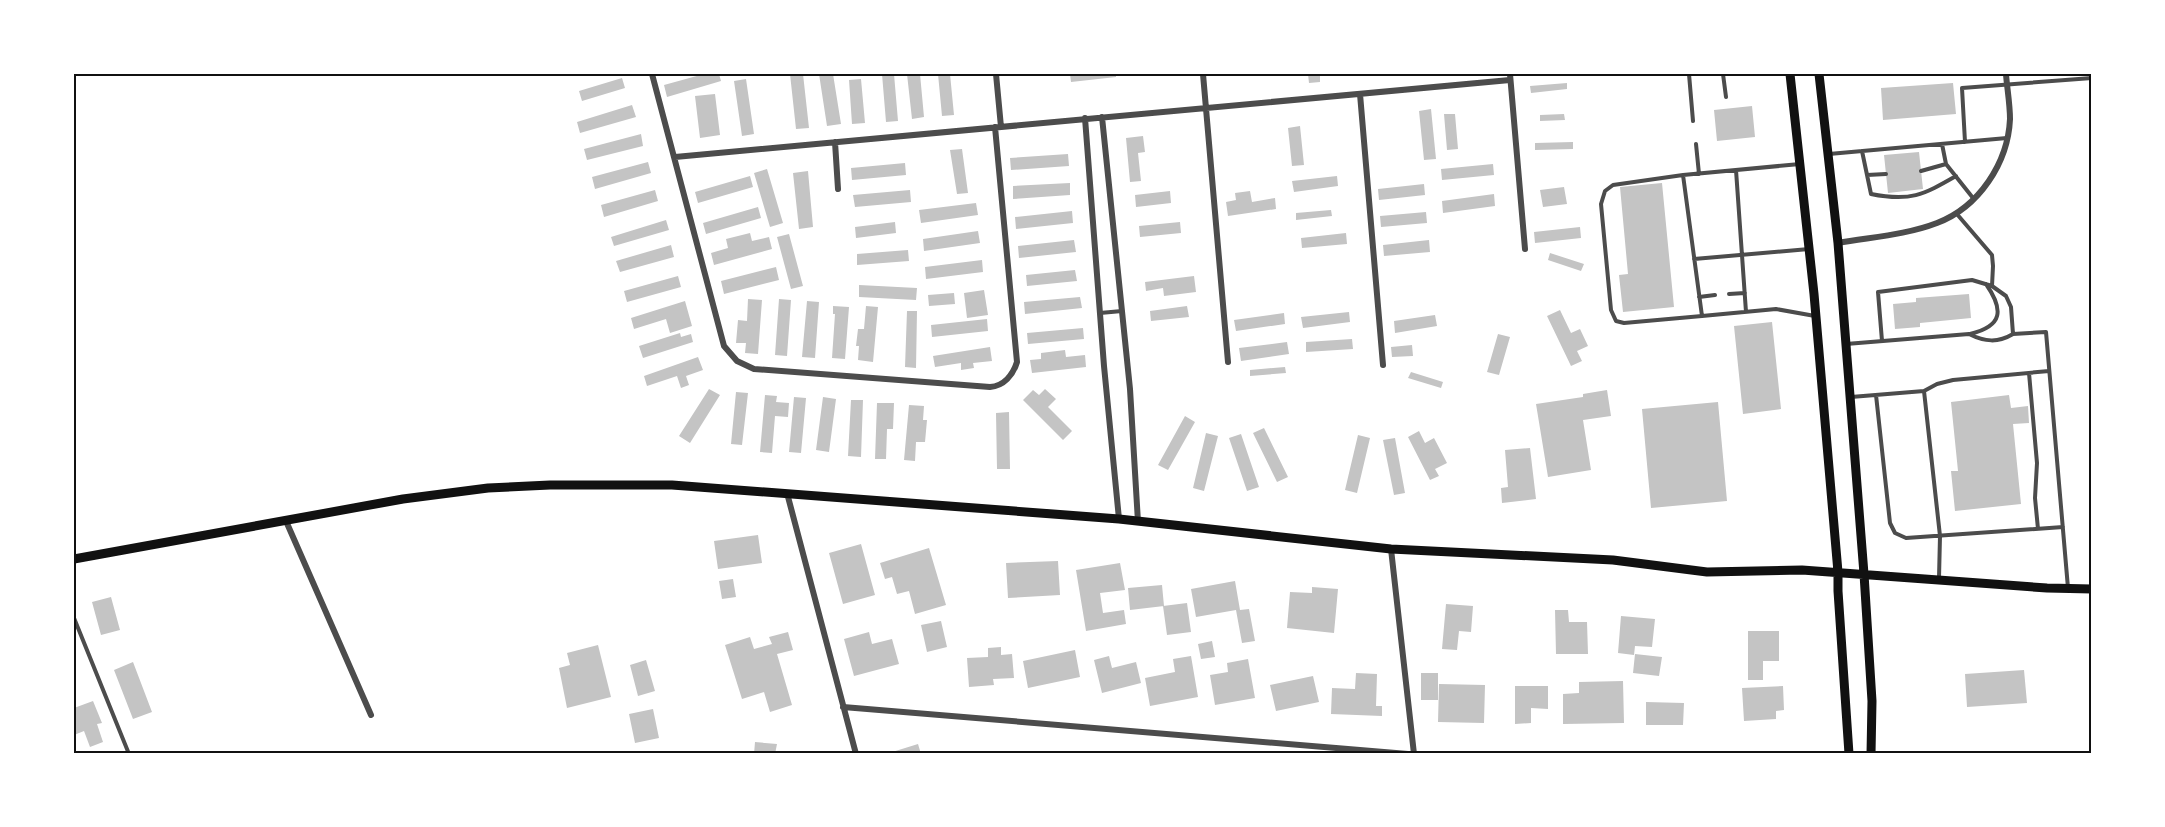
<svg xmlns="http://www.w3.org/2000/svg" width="2165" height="827" font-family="'Golos Text',sans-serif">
<rect width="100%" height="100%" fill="#fff"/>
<path fill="#c4c4c4" d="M704,74H719L721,81L667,97L664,85Z
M790,74H803L809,128L796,129Z
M819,74H833L841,124L827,126Z
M882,74H894L898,121L886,122Z
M907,74H920L924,117L912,119Z
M938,74H950L954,115L942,116Z
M1070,74H1116V77L1071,82Z
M1308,74H1320V82L1309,83Z
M622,78L625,88L582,101L579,91Z
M746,79L754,134L742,136L734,81Z
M861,79L865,123L852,124L849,80Z
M1567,83V89L1531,93L1530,86Z
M1953,83L1956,114L1883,120L1881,88Z
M715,94L720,135L700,138L695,96Z
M632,105L636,117L580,133L577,122Z
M1752,106L1755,137L1717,141L1714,110Z
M1431,109L1436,159L1424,160L1419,111Z
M1444,114H1455L1458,149L1447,150Z
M1564,114L1565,120L1540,121V115Z
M1300,126L1304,165L1292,166L1288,128Z
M641,134L643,146L587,160L584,149Z
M1143,136L1145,152L1138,153L1141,181L1130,182L1126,138Z
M1573,142V149L1535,150V143Z
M962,149L968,193L957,194L950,150Z
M1919,152L1923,189L1888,193L1884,155Z
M1068,154L1069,166L1011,170L1010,158Z
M648,162L651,173L595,189L592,177Z
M905,163L906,175L852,180L851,168Z
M1493,164L1494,175L1442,180L1441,169Z
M767,169L783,223L770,227L754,173Z
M808,171L813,227L799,229L793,173Z
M750,176L753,187L698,203L695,192Z
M1337,176L1338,186L1294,192L1292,181Z
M1070,183V195L1013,199V186Z
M1662,183L1674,307L1623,312L1619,275L1628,274L1620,187Z
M1424,184L1425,195L1379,200L1378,189Z
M1564,187L1567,204L1543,207L1540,190Z
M655,190L658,201L604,217L601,205Z
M910,190L911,202L855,207L853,195Z
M1170,191L1171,203L1136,207L1135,195Z
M1250,191L1252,202L1275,198L1276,209L1228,216L1226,202L1236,200L1235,193Z
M1494,194L1495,206L1443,213L1442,201Z
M976,203L978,215L921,223L919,210Z
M758,207L761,218L706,234L703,223Z
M1331,210L1332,216L1296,220V213Z
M1072,211L1073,223L1016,229L1015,217Z
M1426,212L1427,223L1381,227L1380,216Z
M666,220L669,230L614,246L611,237Z
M895,222L896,233L856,238L855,227Z
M1180,222L1181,233L1140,237L1139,226Z
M1580,227L1581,238L1535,243L1534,232Z
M978,231L980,243L924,251L923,239Z
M750,233L752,241L769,237L772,249L714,265L711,253L728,248L726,239Z
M1346,233L1347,244L1302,248L1301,238Z
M789,234L803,286L791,289L777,237Z
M1074,240L1076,252L1019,258L1018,246Z
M1429,240L1430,252L1384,256L1383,245Z
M671,245L674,257L620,272L616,261Z
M908,250L909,261L857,265V254Z
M1550,253L1584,264L1581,271L1548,260Z
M982,260L983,272L926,279L925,267Z
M776,267L779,280L724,294L721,281Z
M1075,270L1077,281L1027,286L1026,275Z
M678,276L681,287L627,302L624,291Z
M1194,276L1196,292L1164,296L1163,288L1146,291L1145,282Z
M859,285L917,288L916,300L859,297Z
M984,290L988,315L967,318L964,293Z
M954,293L955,304L929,306L928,295Z
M1969,294L1971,318L1920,323V327L1895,329L1893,304L1916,302V298Z
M1080,297L1082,308L1025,314L1024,302Z
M748,299L762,300L758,354L745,353L746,343H736L738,320L747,321Z
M779,299L791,300L787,356L775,355Z
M685,301L692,326L670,333L666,319L634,329L631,318Z
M807,301L819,302L815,358L802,357Z
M833,306L849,307L845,359L832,358L835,314H833Z
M866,306L878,307L873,362L858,360L859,346H856L858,329H864Z
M1187,306L1189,317L1151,321L1150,311Z
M1560,310L1571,333L1580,329L1588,346L1577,351L1582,361L1571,366L1547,316Z
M907,311H917L916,368L905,367Z
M1349,312L1350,322L1303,328L1301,317Z
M1284,313L1285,324L1236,331L1234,320Z
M1435,315L1437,326L1395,333L1394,321Z
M987,319L988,331L932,337L931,325Z
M1772,322L1781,409L1743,414L1734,326Z
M1083,328L1084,339L1028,344L1027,333Z
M680,333L681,337L691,334L693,342L643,358L639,346Z
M1498,334L1510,337L1499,375L1487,372Z
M1352,339L1353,349L1306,352V342Z
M1287,342L1289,354L1241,361L1239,348Z
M1412,345L1413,356L1392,357L1391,347Z
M990,347L992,361L973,363L974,368L961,370V363L935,367L933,356Z
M1065,350L1066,357L1085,355L1086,367L1032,373L1030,360L1041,359V353Z
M698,357L703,370L686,376L689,385L681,388L677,376L647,386L644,376Z
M1285,367L1286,373L1250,376V370Z
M1411,372L1443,382L1441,388L1408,378Z
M709,389L720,395L690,443L679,436Z
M1045,389L1056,399L1048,407L1072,431L1063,440L1023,400L1033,390L1039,395Z
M1607,390L1611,416L1583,420L1591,470L1548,477L1536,404L1583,397V394Z
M736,392L748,393L742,445L731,444Z
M765,395L777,396L776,402L789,403L788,417L775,416L772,453L760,452Z
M2009,395L2011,408L2028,406L2029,423L2013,424L2021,504L1955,511L1951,471H1958L1951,402Z
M794,397L806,398L801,453L789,452Z
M823,397L836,399L829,452L816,450Z
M851,400H863L861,457L848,456Z
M1718,402L1727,501L1651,508L1642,409Z
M877,403H894L893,429H887L886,459H875Z
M909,405L924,406L923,420H927L925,442H916L915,461L904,460Z
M1009,412L1010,469H997L996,413Z
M1185,416L1195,422L1168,470L1158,465Z
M1264,428L1288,477L1277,482L1253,433Z
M1419,431L1425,443L1434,438L1447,463L1435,469L1439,476L1430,480L1408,437Z
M1206,433L1218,436L1204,491L1193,488Z
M1241,434L1259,487L1247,491L1229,438Z
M1358,435L1370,438L1357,493L1345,490Z
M1395,438L1405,493L1394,495L1383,440Z
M1530,448L1536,499L1502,503L1501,488L1508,487L1505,450Z
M758,535L762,563L718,569L714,541Z
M861,544L875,595L843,604L829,553Z
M929,548L946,605L915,614L909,591L897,594L892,577L885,579L880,563Z
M1058,561L1060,595L1008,598L1006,563Z
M1120,563L1125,590L1100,593L1103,613L1124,610L1126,624L1086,631L1076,570Z
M733,579L736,597L722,599L719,581Z
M1235,581L1240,610L1249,609L1255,641L1242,643L1236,610L1196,617L1191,589Z
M1162,585L1164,606L1130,610L1128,588Z
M1312,587L1338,589L1334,633L1287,628L1290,592L1312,593Z
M111,597L120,630L101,635L92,602Z
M1187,603L1191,632L1167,635L1163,606Z
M1446,604L1473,606L1471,632L1459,631L1457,650L1442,649Z
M1555,610H1568L1569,622H1587L1588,654H1556Z
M1621,616L1655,619L1652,647L1635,646L1634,655L1618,653Z
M941,621L947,647L927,652L921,625Z
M1748,631H1779V661H1763V680H1748Z
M788,632L793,650L777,654L792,705L770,712L764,692L742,699L725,645L750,637L754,649L772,644L769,637Z
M869,632L872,644L892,639L899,664L854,676L844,639Z
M1212,641L1215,657L1201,659L1198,644Z
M598,645L611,697L567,708L559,668L570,665L567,653Z
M1001,647V655L1012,654L1014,678L993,679L994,685L969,687L967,658L988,657V648Z
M1075,650L1080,677L1028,688L1023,661Z
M1635,654L1662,657L1659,676L1633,673Z
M1109,656L1112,668L1136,662L1141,683L1102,693L1094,660Z
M1191,656L1198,697L1150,706L1145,678L1175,672L1173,659Z
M1248,659L1255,698L1215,705L1210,675L1228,672L1227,663Z
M646,660L655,691L638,696L630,665Z
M133,662L152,712L133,719L114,670Z
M2024,670L2027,703L1967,707L1965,674Z
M1356,673L1377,674L1376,706H1382V716L1331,714L1332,688L1355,689Z
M1421,673H1438V700H1421Z
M1313,676L1319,702L1276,711L1270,685Z
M1623,681L1624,723L1563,724V694L1579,693V682Z
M1439,684L1485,685L1484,723L1438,722Z
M1515,686H1548V709L1531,708V723L1515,724Z
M1783,686L1784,710L1776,711V719L1744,721L1742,688Z
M93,701L102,723L97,724L103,742L90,747L84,731L74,735V708Z
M1646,702L1684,703L1683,725H1646Z
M653,709L659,738L635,743L629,714Z
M755,742L777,744L775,754H754Z
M918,744L921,754H890L889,753Z"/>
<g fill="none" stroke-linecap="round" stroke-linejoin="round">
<path stroke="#4c4c4c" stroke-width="4" d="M1689,74L1693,121
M1723,74L1726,97
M1965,142L1962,88L2092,78
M1696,144L1699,174
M1942,144L1946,164L1973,198
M1862,151L1871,194C1910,202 1923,195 1956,176
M1829,154L2007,138
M1800,164L1683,175L1702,316L1776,309L1815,316
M1736,170L1746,312
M1921,171L1946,164
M1683,175L1613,185L1605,191L1601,204L1611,310L1616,321L1624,323L1702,316
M1867,175L1886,174
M1956,213L1992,255L1993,266L1992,286
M1694,259L1809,249
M1729,294L1745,293
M1699,297L1715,295
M1100,313L1122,311
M1970,334C2003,326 2004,310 1986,284
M2013,334L2046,332L2068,588
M1846,344L1969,334C1985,342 1998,343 2013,334L2011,307L2006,296L1992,286L1972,280L1878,292L1882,341
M2029,373L2037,463L2035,498L2038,529
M1924,391L1940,536L1939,578
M1876,395L1890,523L1895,533L1906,538L2063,527
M1851,397L1924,391L1937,384L1953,380L2049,371
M74,618L129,754"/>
<path stroke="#4c4c4c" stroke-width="6" d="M652,74L724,346L737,361L754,369L990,387C1004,386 1013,375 1017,362L995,127
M996,74L1001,127
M1203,74L1228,362
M1510,74L1525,249
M1360,94L1383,365
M1102,117L1130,389L1138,522
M1085,118L1104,366L1119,519
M835,142L838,189
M675,157L1510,80
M1838,243C1871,237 1906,235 1937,223C1979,207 2008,163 2010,119C2010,104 2007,88 2006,74
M787,493L856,754
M286,521L371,715
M1391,549L1414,754
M843,707L1408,754"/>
<path stroke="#111" stroke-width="9" d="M1790,74L1814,294L1838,572V591L1849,754
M1819,74L1838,243L1864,574L1872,701L1871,754
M74,559L403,499L488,488L550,485H672L1119,519L1391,549L1613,560L1707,572L1802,570L2047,588L2092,589"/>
</g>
<rect width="2165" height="827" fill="none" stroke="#ffffff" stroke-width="150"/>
<rect x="75" y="75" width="2015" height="677" fill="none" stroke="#111" stroke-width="2"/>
</svg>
